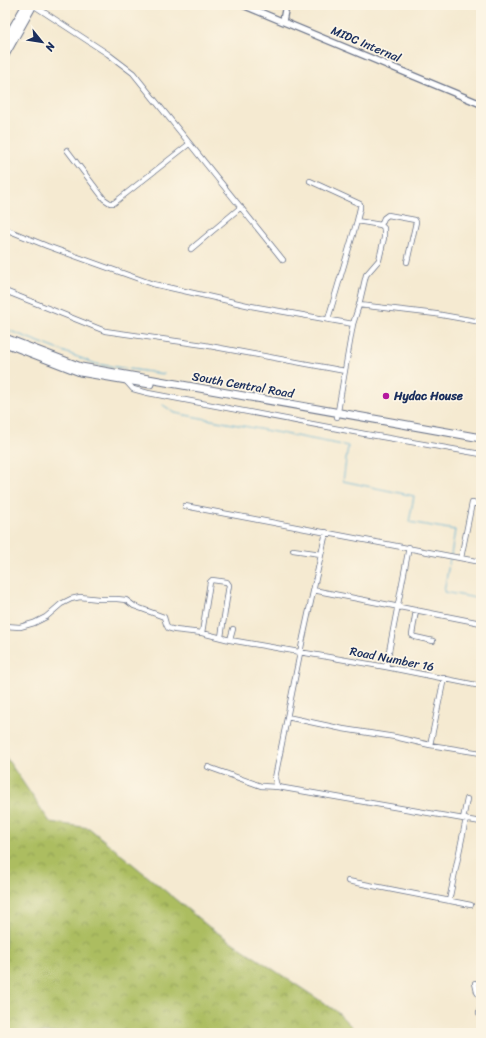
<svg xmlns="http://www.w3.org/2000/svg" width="486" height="1038" font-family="Sriracha,sans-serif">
<defs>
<pattern id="park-crowns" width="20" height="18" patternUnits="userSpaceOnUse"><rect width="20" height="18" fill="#acbd60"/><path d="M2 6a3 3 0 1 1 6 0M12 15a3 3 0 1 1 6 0" fill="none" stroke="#8b9a52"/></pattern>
</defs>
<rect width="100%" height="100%" fill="#fcf5e5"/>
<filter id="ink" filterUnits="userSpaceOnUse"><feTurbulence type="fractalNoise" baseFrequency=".025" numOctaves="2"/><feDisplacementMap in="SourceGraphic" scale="8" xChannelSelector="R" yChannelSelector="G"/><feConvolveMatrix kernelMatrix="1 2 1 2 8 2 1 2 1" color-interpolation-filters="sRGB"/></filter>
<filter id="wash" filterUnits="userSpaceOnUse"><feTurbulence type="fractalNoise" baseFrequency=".012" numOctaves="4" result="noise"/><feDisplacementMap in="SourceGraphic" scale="16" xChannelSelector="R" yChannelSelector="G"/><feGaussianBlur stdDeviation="0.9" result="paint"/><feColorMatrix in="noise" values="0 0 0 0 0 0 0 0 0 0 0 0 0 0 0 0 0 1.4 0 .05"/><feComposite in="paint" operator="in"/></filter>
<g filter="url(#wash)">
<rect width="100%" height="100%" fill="#f5ead1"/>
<path fill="url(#park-crowns)" stroke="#64765f" d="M5,756L50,822L89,828L209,927L336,1011L358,1033H10L5,1023Z"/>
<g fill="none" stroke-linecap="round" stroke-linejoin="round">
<path stroke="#54acd1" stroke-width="1" d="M5,329L96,364L164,374
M163,405L175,413L348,446L343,481L414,496L409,522L455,530L451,555
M450,558L444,592L481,599"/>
</g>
</g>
<g filter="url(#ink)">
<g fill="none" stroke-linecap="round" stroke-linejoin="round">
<g stroke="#677086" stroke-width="6">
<path id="minor" d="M33,5L108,54L133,73L283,260
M307,5L312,7
M67,150L104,199L110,203H114L189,144
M310,181L360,204V208L357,221L381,225L384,228V238L379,260L366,275L359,305
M381,225L384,218L388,215L415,220L416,222L407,262
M5,229L47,246L153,284L251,306L353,324
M191,249L241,207
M5,291L105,331L204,345L345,371
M328,319L357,221
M125,380L133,389L148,393L365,434L481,454
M337,417L353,324L359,305L436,314L481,322
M185,506L481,562
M326,532L303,638L275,778L276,783L278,787L481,822
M293,550L321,554
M461,558L472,503L481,505
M313,590L481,623
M416,610L412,635L415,637L433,641
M5,626L20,627L34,623L46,617L61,604L71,599L80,597L99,599H117L126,600L134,606L164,617L166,624L168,628L175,630L202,633L230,640L386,667L481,686
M202,633L210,582L212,580L227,582L229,585L221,637
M230,640L233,629
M386,667L409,547
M287,717L343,729L395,737L430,745L481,753
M430,745L444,678
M208,767L261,786L278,787
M463,819L467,799
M348,881L471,905
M449,901L466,819
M475,983L477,992L481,998
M479,1014L481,1002"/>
</g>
<g stroke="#677086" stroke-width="8">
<path id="tertiary" d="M243,5L481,104
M283,21L286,5"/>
</g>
<g stroke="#677086" stroke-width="9">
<path id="secondary" d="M5,41L26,5
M5,55L33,5
M5,338L81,367L481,438
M5,343L80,372L150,384"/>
</g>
<use href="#minor" stroke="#fff" stroke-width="4.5"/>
<use href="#tertiary" stroke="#fff" stroke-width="5.5"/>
<use href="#secondary" stroke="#fff" stroke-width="7"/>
</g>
</g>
<circle fill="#b5179e" stroke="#fcf5e5" stroke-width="1.5" cx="386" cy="396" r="4"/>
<g text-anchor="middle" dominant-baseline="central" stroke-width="3.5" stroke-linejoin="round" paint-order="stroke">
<g font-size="12" fill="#1b2f5e" stroke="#fcf5e5">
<text transform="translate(366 44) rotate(23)">MIDC Internal</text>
<text transform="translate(243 385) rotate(10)">South Central Road</text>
<text transform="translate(392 659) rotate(11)">Road Number 16</text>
</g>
<g font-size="12" font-weight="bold" fill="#1b2f5e" stroke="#fcf5e5" text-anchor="start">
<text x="394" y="396">Hydac House</text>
</g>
</g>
<rect width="486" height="1038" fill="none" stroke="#fcf5e5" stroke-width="20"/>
<g transform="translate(42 42) rotate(120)" stroke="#fcf5e5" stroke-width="3" paint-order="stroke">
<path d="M0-3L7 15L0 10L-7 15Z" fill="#1b2f5e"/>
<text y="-6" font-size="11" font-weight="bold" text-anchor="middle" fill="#1b2f5e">N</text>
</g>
</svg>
